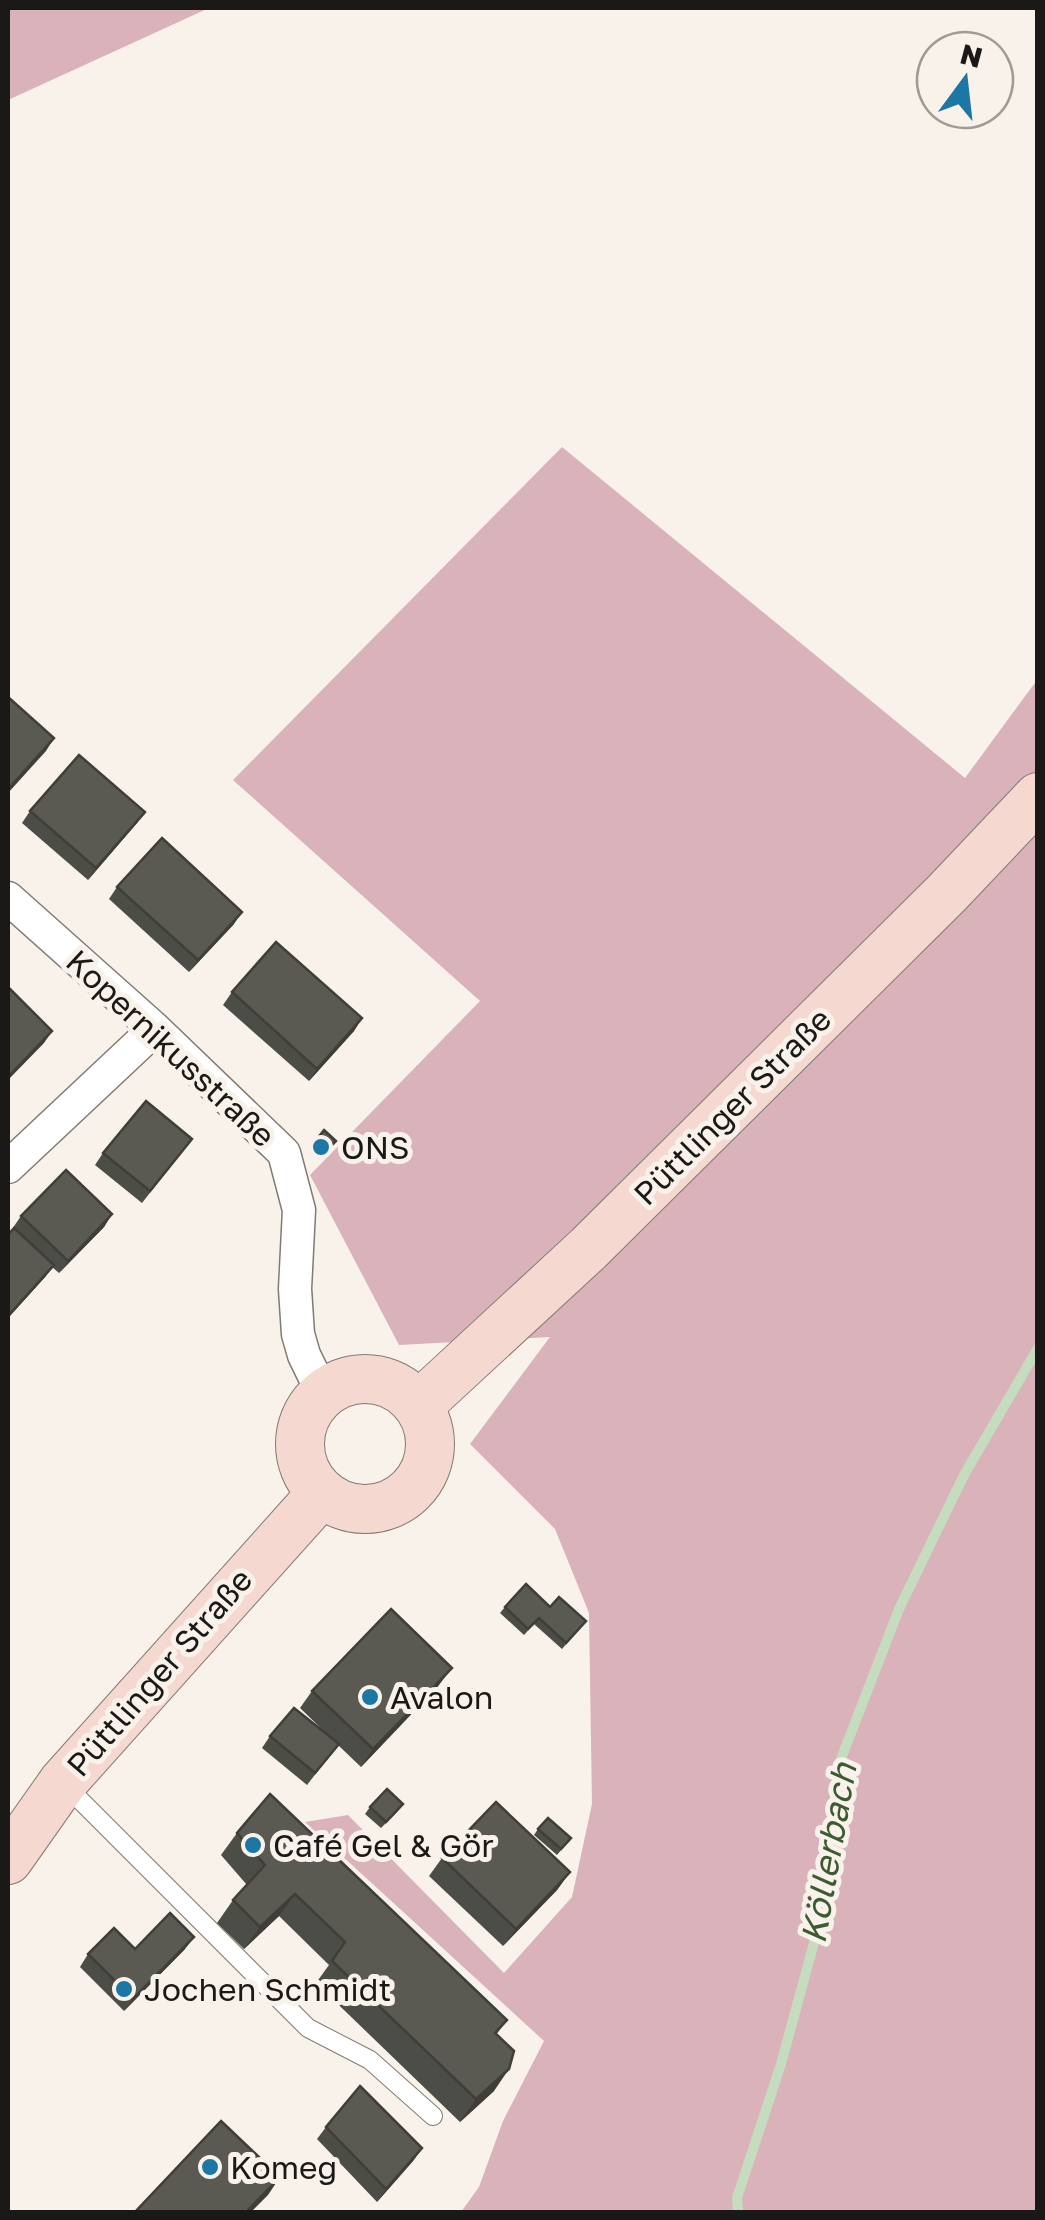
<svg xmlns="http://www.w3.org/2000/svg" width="1045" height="2220" font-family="'Golos Text',sans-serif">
<rect width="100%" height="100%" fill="#f9f2eb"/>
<path fill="#d9b2ba" d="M8,8H209L8,100Z
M562,447L965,778L1037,680V2212H461L479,2187L503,2121L544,2041L305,1822L348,1815L504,1973L572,1897L592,1804L589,1613L555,1529L470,1444L550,1337L399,1345L310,1175L480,1001L233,780Z"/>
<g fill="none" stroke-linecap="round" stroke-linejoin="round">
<path stroke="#c6dcbe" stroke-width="10" d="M738,2212L737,2198L781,2064L818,1928L839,1764L899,1609L964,1475L1038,1348"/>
<g stroke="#817b75" stroke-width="20">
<path id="service" d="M63,1783L308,2028L370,2060L433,2116"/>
</g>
<g stroke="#817b75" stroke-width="35">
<path id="minor" d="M8,898L155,1029L284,1153L299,1210L295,1289L298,1334L304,1355L323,1394
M8,1167L155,1029"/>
</g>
<g stroke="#817b75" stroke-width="50">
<path id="secondary" d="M300 1444a65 65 0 1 1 130 0a65 65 0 1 1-130 0Z
M418,1406L588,1249L947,893L1038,797
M8,1860L63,1782L322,1493"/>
</g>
<use href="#service" stroke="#fff" stroke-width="18"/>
<use href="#minor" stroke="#fff" stroke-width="32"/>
<use href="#secondary" stroke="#f5d8cf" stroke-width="48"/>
</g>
<path fill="#4d4d47" d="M30,811L145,812L136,824L88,880L22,823Z
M117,887L234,924L189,972L109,899Z
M232,992L362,1018L354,1031L309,1081L223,1005Z
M192,1139L142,1203L95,1165L103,1153Z
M316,1140L331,1147L322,1157L311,1146Z
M112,1214L104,1227L59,1273L52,1267L45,1277L8,1318V1235L21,1216Z
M505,1607H550L586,1621L562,1649L534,1624L524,1635L500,1613Z
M439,1685L361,1767L338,1745L307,1785L262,1748L270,1736L330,1737L300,1708L312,1691Z
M370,1807L398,1811L381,1828L365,1814Z
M538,1829L571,1838L557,1855L534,1835Z
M237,1833L507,2020L496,2035L494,2091L460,2122L316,1983L329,1965L279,1916L244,1949L217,1923L233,1900L247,1885L221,1855Z
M442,1858L570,1872L557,1890L503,1946L429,1876Z
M135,1949H185L124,2011L80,1967L88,1954Z
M326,2127L422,2148L413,2161L377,2202L317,2139Z"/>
<path fill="#3f3e39" d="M54,738L46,751L8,793L10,787Z
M145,812L136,824L88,880L96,868Z
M242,912L234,924L189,972L198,960Z
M362,1018L354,1031L309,1081L317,1069Z
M52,1031L44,1043L8,1080V1077Z
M112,1214L104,1227L59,1273L68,1261Z
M54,1265L45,1277L8,1318V1316Z
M452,1668L439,1685L361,1767L373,1749Z
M570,1872L557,1890L503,1946L516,1929Z
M295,1894L279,1916L244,1949L260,1927Z
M194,1937L185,1949L124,2011L133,1999Z
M509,2069L494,2091L460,2122L476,2099Z
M422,2148L413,2161L377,2202L386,2189Z
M280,2177L268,2195L251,2212H246Z"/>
<path fill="#5a5952" stroke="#3f3e39" stroke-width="2.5" d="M8,697L54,738L10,787L8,784Z
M79,755L145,812L96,868L30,811Z
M162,838L242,912L198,960L117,887Z
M276,942L362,1018L317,1069L232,992Z
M8,987L52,1031L8,1077Z
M146,1101L192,1139L150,1191L103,1153Z
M324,1130L336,1141L327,1150L316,1140Z
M66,1170L112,1214L68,1261L21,1216Z
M14,1228L54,1265L8,1316V1235Z
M526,1584L550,1607L559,1597L586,1621L566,1643L539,1618L528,1629L505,1607Z
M391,1609L452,1668L373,1749L312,1691Z
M294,1708L339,1744L315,1773L270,1736Z
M387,1789L403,1804L386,1822L370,1807Z
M270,1794L507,2020L495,2033L514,2051L509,2069L476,2099L332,1961L345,1942L295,1894L260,1927L233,1900L265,1865L237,1833Z
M496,1802L570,1872L516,1929L442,1858Z
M548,1818L571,1838L561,1849L538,1829Z
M170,1913L194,1937L133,1999L88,1954L114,1928L135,1949Z
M360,2086L422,2148L386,2189L326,2127Z
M221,2121L280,2177L246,2212H135Z"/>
<g fill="#1c77a5" stroke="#f9f2eb" stroke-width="4">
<circle cx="321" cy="1147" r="10"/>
<circle cx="370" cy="1697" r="10"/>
<circle cx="253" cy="1845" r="10"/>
<circle cx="124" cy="1989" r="10"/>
<circle cx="210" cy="2167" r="10"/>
</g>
<g text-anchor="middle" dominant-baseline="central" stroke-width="10" stroke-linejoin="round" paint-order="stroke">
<g font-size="32" fill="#1b1917" stroke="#f9f2eb">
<text transform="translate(171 1048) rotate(43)">Kopernikusstraße</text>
<text transform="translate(732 1106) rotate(-45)">Püttlinger Straße</text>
<text transform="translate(159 1672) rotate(-49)">Püttlinger Straße</text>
</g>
<g font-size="32" fill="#1b1917" stroke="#f9f2eb" text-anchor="start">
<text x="341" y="1147">ONS</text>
<text x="390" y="1697">Avalon</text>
<text x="273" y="1845">Café Gel &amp; Gör</text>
<text x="144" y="1989">Jochen Schmidt</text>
<text x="230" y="2167">Komeg</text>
</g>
<g font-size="35" font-style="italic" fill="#3d5b31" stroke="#f9f2eb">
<text transform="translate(828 1853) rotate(-80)">Köllerbach</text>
</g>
</g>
<rect width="1045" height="2220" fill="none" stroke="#1b1917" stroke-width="20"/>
<g transform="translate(965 80) rotate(15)"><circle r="48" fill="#f9f2eb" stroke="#a09b96" stroke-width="2.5"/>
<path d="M0-8L18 38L0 25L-18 38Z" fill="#1c77a5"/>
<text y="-15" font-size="28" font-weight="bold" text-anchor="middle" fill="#1b1917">N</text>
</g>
</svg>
